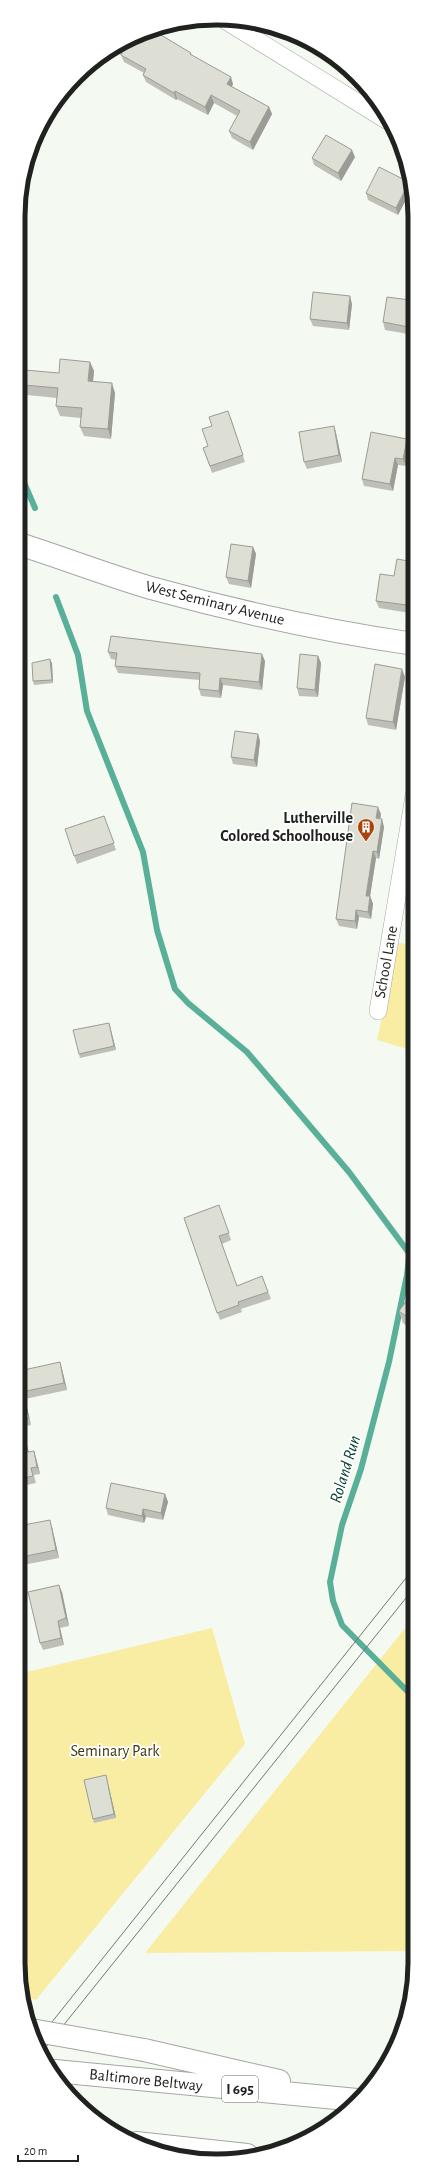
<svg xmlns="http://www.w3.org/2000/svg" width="433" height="2179" font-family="'Alegreya Sans',sans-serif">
<rect width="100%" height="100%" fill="#f4faf2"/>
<path fill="#f9eca3" d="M414,839V897L405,895Z
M392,942L414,945V1051L377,1040L388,988L393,972Z
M414,1617L413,1951L145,1953Z
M212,1628L245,1744L36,2000L25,1997L18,1962V1674Z"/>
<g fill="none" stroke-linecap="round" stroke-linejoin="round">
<path stroke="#59af97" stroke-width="6" d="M19,471L35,508
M56,597L78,655L87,711L143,852L157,930L175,989L188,1003L247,1052L349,1172L409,1253
M414,1698L342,1625L333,1601L330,1582L342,1525L361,1469L389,1362L407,1275L414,1219"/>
<g stroke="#a2a8a0" stroke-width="18">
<path id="minor" d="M226,21L391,123
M378,1011L414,796"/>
</g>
<g stroke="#a2a8a0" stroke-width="24">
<path id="secondary" d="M19,544C63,558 107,575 151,588C238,612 325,631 414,644"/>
</g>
<g stroke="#a2a8a0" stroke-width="24">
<path id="motorway" d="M144,2050L279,2081
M55,2071L357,2100
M136,2143L247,2155"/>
</g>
<use href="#minor" stroke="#fff" stroke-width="17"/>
<use href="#secondary" stroke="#fff" stroke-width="22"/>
<use href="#motorway" stroke="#fff" stroke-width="22"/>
<path stroke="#737671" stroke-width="1" d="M36,2042L414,1568
M42,2052L414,1588"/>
<g stroke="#a2a8a0" stroke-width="24" stroke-linecap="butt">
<path id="motorway-bridge" d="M31,2030L144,2050"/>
</g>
<use href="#motorway-bridge" stroke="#fff" stroke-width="22"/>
</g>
<path fill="#bec0b7" d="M155,30L158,33L191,53L192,56L233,84L232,87L269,107L272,114L253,150L232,138L229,131L237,116L214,103L208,115L177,99L176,100L146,82L143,75L144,73L124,62L121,55L114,50Z
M355,157L341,181L314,165L312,158Z
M409,182L411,190L398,215L368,200L366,193Z
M414,299V335L385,330L383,322L410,300Z
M352,304L349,330L313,326L310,319Z
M90,362L94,371L93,381L115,393L111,439L84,436L80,427L81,418L60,416L56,406L57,398L27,395L24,385L59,373Z
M231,418L245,462L212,473L203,448L208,446L212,426Z
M334,426L336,433L342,462L307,469L304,462Z
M410,446L406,466L398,465L393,491L364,486L362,479Z
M253,547L256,554L251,588L229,584L226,577Z
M414,562V583L410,613L379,608L376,601L394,576Z
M108,652L265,661L262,690L223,685L221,698L201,696L199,689L200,680L118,673L115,666L116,660L111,659Z
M318,656L321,663L318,697L299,696L297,688Z
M52,663L53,683L34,685L33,681Z
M405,677L396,730L368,725L366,718Z
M258,734L260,741L257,767L233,764L231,757Z
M381,814L380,819L384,827L379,859L376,858L370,896L373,904L371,919L359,917L357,929L339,926L336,919Z
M104,816L116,850L77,864L65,829Z
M109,1023L116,1050L80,1058L79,1054Z
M219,1205L231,1240L222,1244L237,1286L262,1276L271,1299L241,1309L242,1312L220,1320L184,1218Z
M414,1291V1331L403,1323L399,1311Z
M60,1362L62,1369L67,1390L25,1399L31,1425L22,1427L29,1452L34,1451L36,1458L40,1474L34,1475L36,1483L18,1487L19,1371Z
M165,1494L168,1502L163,1520L146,1517L144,1523L108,1515L106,1508Z
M52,1527L59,1558L23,1565L21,1557Z
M62,1592L69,1626L60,1628L64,1645L43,1650L40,1643Z
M107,1779L116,1818L94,1823L93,1819Z"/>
<path fill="#9b9c95" d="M231,77L233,84L229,91L227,84Z
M175,91L177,99L176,100L174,93Z
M211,95L214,103L208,115L205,107Z
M269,107L272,114L253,150L250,142Z
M352,150L355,157L341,181L338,173Z
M409,182L411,190L398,215L396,208Z
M350,296L352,304L349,330L347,323Z
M90,362L94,371L92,391L88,381Z
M112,383L115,393L111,439L108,429Z
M334,426L336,433L342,462L339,455Z
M407,439L410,446L406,466L403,459Z
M395,458L398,465L393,491L390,484Z
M253,547L256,554L251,588L248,581Z
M414,562V583L410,613L407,605Z
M262,654L265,661L262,690L259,682Z
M318,656L321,663L318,697L315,690Z
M50,659L52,663L53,683L52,680Z
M402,669L405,677L396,730L393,722Z
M220,678L223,685L221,698L219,691Z
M258,734L260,741L257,767L254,760Z
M378,807L381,814L379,826L376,818Z
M382,819L384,827L379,859L377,852Z
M373,851L376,858L369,903L366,896Z
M370,896L373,904L371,919L368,912Z
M356,910L359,917L357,929L355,921Z
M109,1023L110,1026L116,1050L114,1046Z
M60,1362L62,1369L67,1390L64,1383Z
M22,1392L25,1399L31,1425L29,1418Z
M34,1451L36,1458L40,1474L37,1467Z
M165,1494L168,1502L163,1520L161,1513Z
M143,1509L146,1517L144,1523L142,1516Z
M50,1520L52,1527L59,1558L56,1550Z
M59,1585L62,1592L69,1626L66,1618Z
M58,1621L60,1628L64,1645L61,1638Z
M106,1775L107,1779L116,1818L114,1814Z"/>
<path fill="#dddfd5" stroke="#9b9c95" d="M155,30H157L156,32L191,53L190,54L231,77L227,84L269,107L250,142L229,131L240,111L211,95L205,107L175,91L174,93L143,75L146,69L121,55L123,51L119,48Z
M326,135L352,150L338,173L312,158Z
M379,167L409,182L396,208L366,193Z
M313,292L350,296L347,323L310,319Z
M387,297L410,300L411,299H414V328L383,322Z
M60,359L90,362L88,381L112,383L108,429L80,427L82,408L56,406L58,388L24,385L25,370L59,373Z
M228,411L243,455L210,466L203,448L208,446L202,429L212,426L209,417Z
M334,426L339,455L304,462L299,432Z
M371,432L407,439L403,459L395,458L390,484L362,479Z
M231,544L253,547L248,581L226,577Z
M397,559L414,562L407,605L376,601L380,574L394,576Z
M111,636L262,654L259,682L220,678L219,691L199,689L200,673L115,666L117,653L108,652Z
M300,654L318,656L315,690L297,688Z
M50,659L52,680L33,681L32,663Z
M375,664L402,669L393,722L366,718Z
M235,731L258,734L254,760L231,757Z
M352,803L378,807L376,818L382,819L377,852L373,851L366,896H370L368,912L356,910L355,921L336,919Z
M104,816L114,843L74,856L65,829Z
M109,1023L114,1046L79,1054L73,1030Z
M219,1205L229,1233L219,1236L237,1286L262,1276L268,1292L238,1302L239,1305L217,1313L184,1218Z
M414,1291V1322L399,1311Z
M60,1362L64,1383L22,1392L29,1418L20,1420L28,1452L34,1451L37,1467L31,1468L33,1476L18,1479L19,1371Z
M111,1483L165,1494L161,1513L143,1509L142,1516L106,1508Z
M50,1520L56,1550L21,1557L18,1546V1526Z
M59,1585L66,1618L58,1621L61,1638L40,1643L28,1592Z
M106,1775L114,1814L93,1819L84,1780Z"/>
<defs>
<g id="building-pin" transform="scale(0.9)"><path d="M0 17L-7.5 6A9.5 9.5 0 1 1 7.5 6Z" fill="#a8450d" stroke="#fff"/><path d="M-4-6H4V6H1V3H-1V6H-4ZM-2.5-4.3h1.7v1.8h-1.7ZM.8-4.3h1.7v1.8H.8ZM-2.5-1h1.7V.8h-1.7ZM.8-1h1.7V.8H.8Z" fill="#fff"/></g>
</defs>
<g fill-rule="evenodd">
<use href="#building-pin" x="366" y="827"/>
</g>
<g text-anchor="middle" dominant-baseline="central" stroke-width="3.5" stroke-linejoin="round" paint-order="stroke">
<rect fill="#fff" stroke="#636462" stroke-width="1" x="222" y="2076" width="36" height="26" rx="3"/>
<g font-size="15" font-weight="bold" fill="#20221f">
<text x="240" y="2089">I 695</text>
</g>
<g font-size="16" fill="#20221f" stroke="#fff">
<text transform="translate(215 603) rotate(14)">West Seminary Avenue</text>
<text transform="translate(386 962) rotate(-80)">School Lane</text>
<text transform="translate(146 2080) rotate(6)">Baltimore Beltway</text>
</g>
<g font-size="16" font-weight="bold" fill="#20221f" stroke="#fff" text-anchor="end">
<text x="353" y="818">Lutherville<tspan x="353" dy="18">Colored Schoolhouse</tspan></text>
</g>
<g font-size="16" fill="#3f370c" stroke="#fff">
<text x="115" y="1751">Seminary Park</text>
</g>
<g font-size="17" font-style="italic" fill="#074134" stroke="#fff">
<text transform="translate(345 1469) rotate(-73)">Roland Run</text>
</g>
</g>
<path d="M0 0H433V2179H0ZM216 25H217A191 191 0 0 1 408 216V1963A191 191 0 0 1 217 2154H216A191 191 0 0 1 25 1963V216A191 191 0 0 1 216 25Z" fill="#fff" fill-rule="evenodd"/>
<path fill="none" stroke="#20221f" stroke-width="5" d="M216 25H217A191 191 0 0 1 408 216V1963A191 191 0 0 1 217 2154H216A191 191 0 0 1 25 1963V216A191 191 0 0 1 216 25Z"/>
<path d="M18 2155v6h60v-6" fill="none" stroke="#20221f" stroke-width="2"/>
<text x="24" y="2155" font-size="12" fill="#20221f" stroke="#ffffff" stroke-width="3" paint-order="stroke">20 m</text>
</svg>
